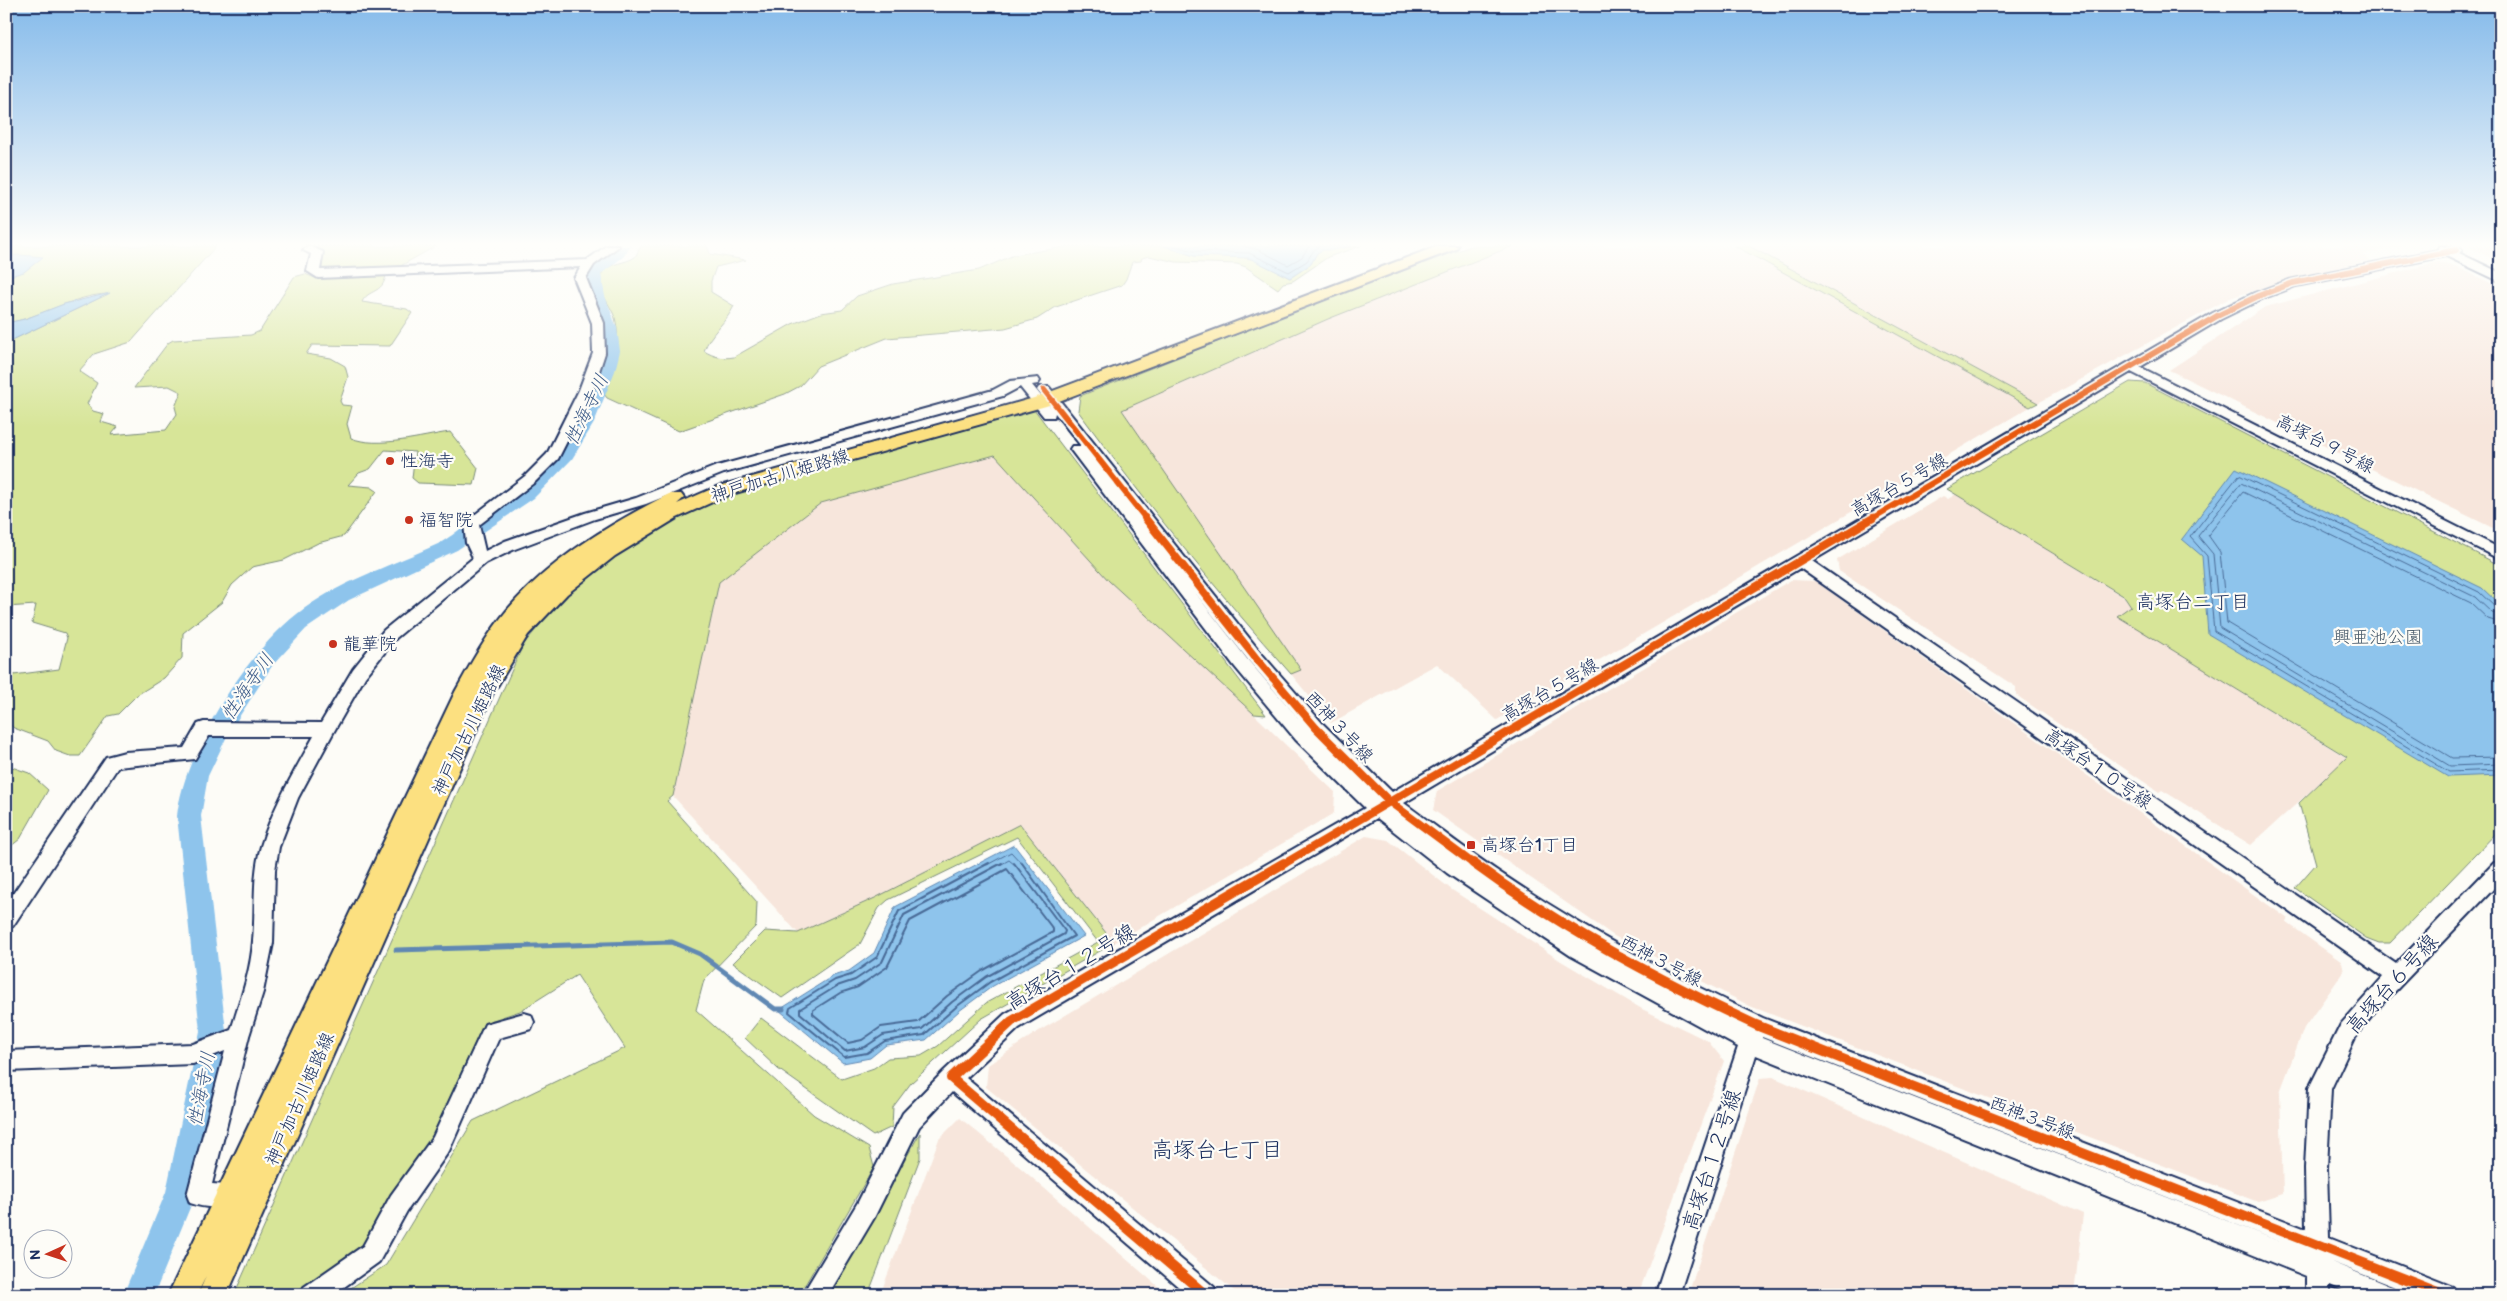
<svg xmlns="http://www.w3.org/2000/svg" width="2507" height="1301" font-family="'Balsamiq Sans','Klee One',sans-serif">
<rect width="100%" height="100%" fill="#fdfcf7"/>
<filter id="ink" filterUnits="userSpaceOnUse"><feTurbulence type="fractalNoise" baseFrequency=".02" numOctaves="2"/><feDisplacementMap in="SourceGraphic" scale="10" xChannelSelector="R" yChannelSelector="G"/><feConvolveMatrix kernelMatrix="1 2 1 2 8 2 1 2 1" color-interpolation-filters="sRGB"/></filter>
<g filter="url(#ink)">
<path fill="#f7e6dc" d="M1509,246H1735L2030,407L1497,720L1437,664L1331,723L1291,674L1300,670L1122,410L1328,319Z
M1749,246H2408L2362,254L2371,260L2283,281L2230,298L2038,403Z
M2469,246H2501V262L2470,248Z
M2438,262L2455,266L2501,288V532L2169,370L2265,307Z
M995,455L1109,581L1237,698L1335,792L1334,813L1114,943L1020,824L875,898L798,933L673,796L719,582L821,503Z
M1956,494L2125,598L2131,606L2118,616L2347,758L2251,845L2162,790L2159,792L2016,695V687L1839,571L1837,560L1943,496L1948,499Z
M1791,580L1815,581L2288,919L2286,922L2342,962L2344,971L2304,1028L2280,1092L2283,1194L2258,1202L1750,1006L1614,936L1433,810L1437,791Z
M1366,836L1388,840L1452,890L1561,961L1642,1009L1708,1041L1724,1061L1638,1295H1239L986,1087L988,1065L1034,1034Z
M1773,1077L2083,1214L2074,1295H1688L1760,1078Z
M960,1118L1022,1169L1168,1295H880L939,1139Z"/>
<path fill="#d7e598" stroke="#798a7b" d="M6,246H216L131,342L94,354L79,371L97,383L87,404L93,411L104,414L101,422L118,427L111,435L166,430L177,414L175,407L181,392L169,386L134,388L168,343L173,340L251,335L260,331L294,277L305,274L315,278L386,275C383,294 368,289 362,302L407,309L412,313L390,346L312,345L306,354L331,358L345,366L348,377L340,401L342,405L352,406L347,424L351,438C378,449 421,436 450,432L478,468L474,485L418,483L412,478L415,452L385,450L370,469L359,473L348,485L371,487L377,491L344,536L318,543L284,560L252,567L232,585L222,602L183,633L182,658L164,678L137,695L118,714L108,716L80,756H70L56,751L48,741L14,728L6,722V676L59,669L67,638L65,633L32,623L36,605L6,607V343L108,294C73,295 41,318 6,323V273L10,255L6,256Z
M318,246H436L395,269L318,270L323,250L317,248Z
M641,246H707L710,254L746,260L716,267L711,281V292L734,306C726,323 710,333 704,351C714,357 723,359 734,357L792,324L821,313L842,310L857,296L893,284L979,270L1014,255L1071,246H1164L1194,256L1241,257L1255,260L1290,278L1311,264L1317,253L1323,250L1361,246L1328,257L1293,281L1283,283L1278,289L1246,267L1237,264L1176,262L1149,256L1142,258L1141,261L1132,262L1126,279L1122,285L1056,307L1037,319L1005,328L887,338L818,366L800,386L785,394L679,431L607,398L604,394C613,368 621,350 616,322C614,307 591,286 603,272C611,262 625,264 635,257Z
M1471,246H1513L1328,319L1122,410L1301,670L1291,674C1216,590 1145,502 1078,411L1080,396L1311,305Z
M1735,246H1749L2038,403L2030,407Z
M2130,382L2145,383L2501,566V828L2390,943H2379L2366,938L2295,888L2316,864L2299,803L2347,757L2117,616L2131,606L2125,597L1947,489Z
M1034,409L1266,715L1254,714L1109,581L995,455L821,503L719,582L673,796L667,801L757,902L756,926L704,980L696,1010L814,1115L869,1148L874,1167L799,1295H340L386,1265L473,1121L625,1048L577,975L520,1011L484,1023L430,1141L362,1247L304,1295H234L523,645L568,591L625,549L683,515L751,488Z
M6,765L29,773L48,790L20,839L6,850Z
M1020,824L1114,943L981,1019L911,1083L893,1107L892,1127L873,1136L778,1069L745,1038L761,1018L842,1079L874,1068L888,1058L921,1056L938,1046L986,1003L1098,942L1017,837L888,900L879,908L860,944L782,998L733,963L765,931L798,933L875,898Z
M920,1133V1158L868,1295H829Z"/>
<path fill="#8ec4ec" stroke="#6088b3" d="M1164,246H1352L1333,250H1323L1317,253L1311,264L1290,278L1249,258L1194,256Z
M20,255L43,257L24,272L10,276L6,273V256Z
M110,293L6,343V323L25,319L64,304Z
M2236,468L2482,588L2501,606V775L2448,777L2208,634L2202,556L2182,539Z
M1014,845L1084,936L993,986L959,1011L926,1040L886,1045L870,1058L843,1063L779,1010L833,976L849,971L874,953L895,907Z"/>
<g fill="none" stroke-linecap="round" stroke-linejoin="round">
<path stroke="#496b97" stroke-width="1" d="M1175,246L1194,251L1249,253L1289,272L1307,261L1314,250L1320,246
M1243,246L1259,250L1288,265L1302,257L1309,246
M2501,609L2496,608L2479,592L2239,475L2190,537L2207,556L2214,631L2449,772L2501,770
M2501,615L2492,613L2475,597L2241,483L2198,536L2213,554L2220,628L2450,766L2501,764
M2501,623L2488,619L2471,603L2243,492L2208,535L2220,552L2227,623L2452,758L2501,757
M987,865L1011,852L1023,865
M1000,865L1009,860L1015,865"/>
<path stroke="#496b97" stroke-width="2" d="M989,863L899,911L877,957L851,975L835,980L790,1008L789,1012L844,1057L867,1053L885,1041L924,1035L956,1007L990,982L1074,936L1022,863
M1002,863L904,915L882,962L855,980L837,986L800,1009V1013L845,1051L865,1047L883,1035L922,1029L952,1002L986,977L1064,934L1065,931L1014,863
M1007,869L1053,929V932L982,971L947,996L918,1022L881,1027L862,1040L848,1043L813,1014V1010L840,993L858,987L887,967L910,921Z"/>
<path stroke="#6088b3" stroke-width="5" d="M396,950L672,942L700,954L775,1009H783"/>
<path fill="#8ec4ec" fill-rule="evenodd" d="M615,246H631L623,257L601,274L605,296L617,328L620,351L615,371L594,423L572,459L534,498L457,550L349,600L306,629L272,666L228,734L208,776L201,816L226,1031L196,1193L154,1295H123L166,1192L200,1031L177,816C184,749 250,646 305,608C346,579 393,565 438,544C448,539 457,531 466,525C521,493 562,461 585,400C592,383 602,368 603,350C604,323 588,299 585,273Z"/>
<g stroke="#1b2f5e" stroke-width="4">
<path id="minor" d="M309,246L323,252L320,270L587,260L606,246H619L594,265L586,278L604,323L605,353L593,390L558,459L535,482L479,525L485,551L505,541L585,513L636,498L714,467L993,390L1010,381L1038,378L1040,381L1038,384L1032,385L1051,408L1037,390L1039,387H1049L1261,653L1322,723L1392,792L2213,313L2254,293L2289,280L2437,250L2440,246L2460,248L2462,250L2459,253L2501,273V282L2446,256L2296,286L2262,299L2221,319L2140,367L2501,549V560L2131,372L1812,561L2396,964L2494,863L2501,860V881L2375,1012L2355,1038L2331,1089L2327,1168L2329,1238L2453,1287L2457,1295H2415L2329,1261L2392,1287L2396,1295H2354L2330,1285V1295H2306V1276L1756,1055L1679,1295H1655L1738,1047L1571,956L1447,873L1377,818L1019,1028L966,1078L1214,1287L1218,1295H1188L952,1092L919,1127L874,1218L828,1295H802L858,1202L903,1113L944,1071L1005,1014L1365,808L1296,740L1235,667L1070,449L1072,446H1081L1055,413L1054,417H1044L1020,387L1003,396L724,473L646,504L595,519L515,549L486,563L396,638L365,677L333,733L298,798L279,847L275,870L273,943L263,992L249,1036L212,1184L227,1185L235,1188L238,1196L235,1204C222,1209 203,1208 190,1203L187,1195L225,1051L193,1064L6,1071V1051L193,1044L231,1030C240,1001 251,971 253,941C256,910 252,876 261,846C273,807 294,772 314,736H209L195,759L118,767L13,926L6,928V904L106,757L125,752L184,748L198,724L204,722L321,723L353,669L384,630L473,558L466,543L464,523L525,476L547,454L579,390L593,353L592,323L574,278L581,267L318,278L307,271L311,254L303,250ZM1800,568L2383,977L2341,1024L2309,1088L2305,1168L2306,1229L1763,1018C1673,977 1587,931 1505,876C1470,853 1437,827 1404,803ZM1189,585L1249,661L1304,725L1247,659ZM1762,1037L2306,1252L1762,1038Z
M524,1013L531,1015L534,1022L531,1029L499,1038L449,1151L407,1211L379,1262L333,1295H300L304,1287L363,1246L391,1195L433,1137L485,1024Z"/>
</g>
<g stroke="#1b2f5e" stroke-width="4">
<path id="major" d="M1438,246H1458L1456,249L1046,406L728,495L677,518L615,556L567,594L528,635L493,693L227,1295H198L206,1276L197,1295H168L455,692C471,663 487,634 508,609C552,558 610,524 669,494H681L684,498L677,504L716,487L1034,398Z"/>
</g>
<use href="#minor" fill="#fdfcf7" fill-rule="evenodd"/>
<use href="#major" fill="#fce080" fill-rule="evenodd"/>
<g stroke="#fdfcf7" stroke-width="9">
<path id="cycleway-far2" d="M1044,390L1146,519
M1871,519L2217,316L2258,296L2293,283L2456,250"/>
</g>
<g stroke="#fdfcf7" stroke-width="11">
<path id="cycleway-far1" d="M1145,518L1255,657L1316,728L1390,802L1475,865
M1282,865L1873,518"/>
</g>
<g stroke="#fdfcf7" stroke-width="13">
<path id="cycleway" d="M1473,863C1561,928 1657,979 1756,1025L2445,1295
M1206,1295L951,1078L1012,1021L1284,863"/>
</g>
<use href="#cycleway-far2" stroke="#e8590c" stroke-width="6"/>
<use href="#cycleway-far1" stroke="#e8590c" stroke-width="8"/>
<use href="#cycleway" stroke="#e8590c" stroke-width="10"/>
</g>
</g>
<linearGradient id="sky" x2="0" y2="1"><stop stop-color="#84baea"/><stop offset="0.57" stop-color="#fefefb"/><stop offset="1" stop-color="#fefefb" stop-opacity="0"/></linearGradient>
<rect width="2507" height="428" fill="url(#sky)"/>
<g fill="#c8321e" stroke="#fdfcf7" stroke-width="2">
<circle cx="390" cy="461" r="5"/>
<circle cx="409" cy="520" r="5"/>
<circle cx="333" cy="644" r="5"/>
<rect x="1466" y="840" width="10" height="10" rx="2.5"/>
</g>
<g text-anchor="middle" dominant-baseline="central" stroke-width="4.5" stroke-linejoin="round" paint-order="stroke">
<g font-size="18" fill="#1b2f5e" stroke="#fdfcf7">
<text transform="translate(2325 444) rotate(27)">高塚台９号線</text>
<text transform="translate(780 476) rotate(-17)">神戸加古川姫路線</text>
<text transform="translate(1899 485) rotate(-30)">高塚台５号線</text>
<text transform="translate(1550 690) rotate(-30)">高塚台５号線</text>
<text transform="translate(1339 727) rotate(47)">西神３号線</text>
<text transform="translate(469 730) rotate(-64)">神戸加古川姫路線</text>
<text transform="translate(2098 769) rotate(35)">高塚台１０号線</text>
<text transform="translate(1661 961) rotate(28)">西神３号線</text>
<text transform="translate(300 1099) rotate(-66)">神戸加古川姫路線</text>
<text transform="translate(2032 1118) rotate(21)">西神３号線</text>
</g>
<g font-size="18" fill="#1b2f5e" stroke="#fdfcf7" text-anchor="start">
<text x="400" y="461">性海寺</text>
<text x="419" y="520">福智院</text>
<text x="343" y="644">龍華院</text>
<text x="1481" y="845">高塚台1丁目</text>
</g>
<g font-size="18" fill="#4a5c6c" stroke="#fdfcf7">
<text x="2378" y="637">興亜池公園</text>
</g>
<g font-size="19" font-style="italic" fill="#3e5c89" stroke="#fdfcf7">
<text transform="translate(587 410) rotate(-64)">性海寺川</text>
<text transform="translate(248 687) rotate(-55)">性海寺川</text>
<text transform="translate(202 1089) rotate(-79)">性海寺川</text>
</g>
<g font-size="19" fill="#1b2f5e" stroke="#fdfcf7">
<text x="2193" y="602">高塚台二丁目</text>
</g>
<g font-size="21" fill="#1b2f5e" stroke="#fdfcf7">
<text transform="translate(1071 967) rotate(-31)">高塚台１２号線</text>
<text transform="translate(2392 984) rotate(-48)">高塚台６号線</text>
<text transform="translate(1712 1160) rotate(-72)">高塚台１２号線</text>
</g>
<g font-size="22" fill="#1b2f5e" stroke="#fdfcf7">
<text x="1217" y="1150">高塚台七丁目</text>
</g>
</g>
<rect width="2507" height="1301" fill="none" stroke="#fdfcf7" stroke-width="25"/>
<rect x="12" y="12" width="2482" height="1276" fill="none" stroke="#1b2f5e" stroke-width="2" filter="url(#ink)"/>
<g transform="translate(48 1254) rotate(267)"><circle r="24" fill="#fdfcf7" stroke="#a3aaba"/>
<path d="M0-4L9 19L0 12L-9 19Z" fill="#c8321e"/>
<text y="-8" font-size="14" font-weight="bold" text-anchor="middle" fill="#1b2f5e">N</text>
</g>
</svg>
